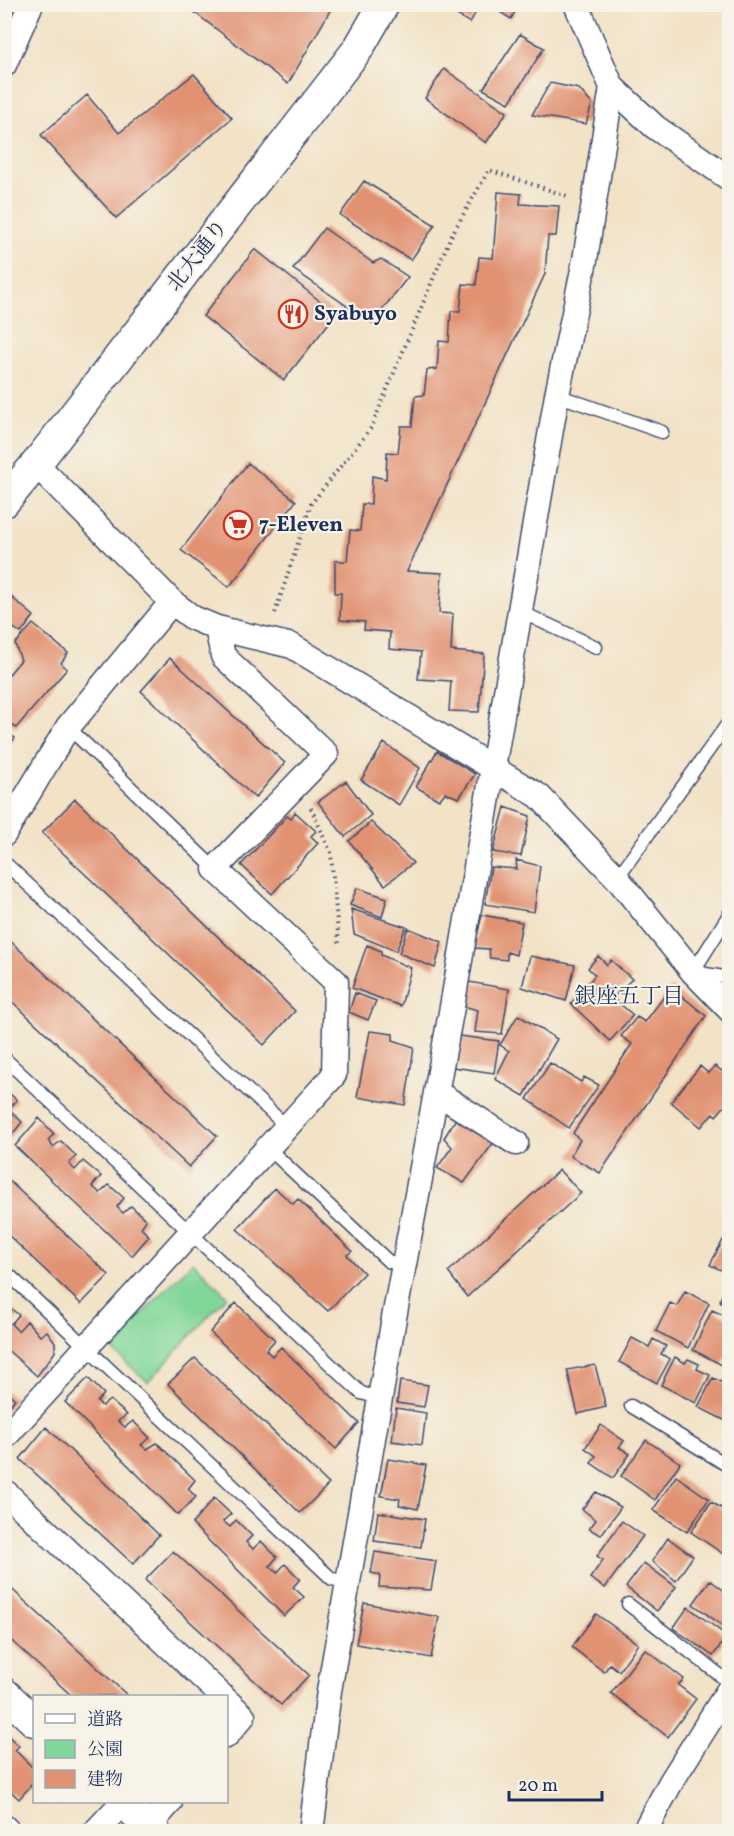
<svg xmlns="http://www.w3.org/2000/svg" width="734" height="1836" font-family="Vollkorn,'Noto Serif JP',serif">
<rect width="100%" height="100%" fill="#f7f3e8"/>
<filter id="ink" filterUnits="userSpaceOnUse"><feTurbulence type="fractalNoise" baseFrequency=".0167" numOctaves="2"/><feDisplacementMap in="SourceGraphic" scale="12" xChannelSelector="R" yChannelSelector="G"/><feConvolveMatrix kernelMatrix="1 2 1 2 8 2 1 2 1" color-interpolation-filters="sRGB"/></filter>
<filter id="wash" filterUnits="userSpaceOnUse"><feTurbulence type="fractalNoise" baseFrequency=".008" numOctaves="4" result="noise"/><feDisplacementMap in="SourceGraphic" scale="24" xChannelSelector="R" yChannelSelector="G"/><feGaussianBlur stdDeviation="1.35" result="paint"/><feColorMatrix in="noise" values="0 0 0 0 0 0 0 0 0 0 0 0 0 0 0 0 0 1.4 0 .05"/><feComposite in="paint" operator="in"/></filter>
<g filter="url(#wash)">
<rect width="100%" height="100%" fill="#f2e2c6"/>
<path fill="#81d79a" stroke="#4e837c" stroke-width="1.5" d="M193,1262L227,1296L148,1382L109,1347Z"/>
<g id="blocks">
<path fill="#e19272" d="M439,4H477L479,6L470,23Z
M487,4H519L511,19Z
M185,5H328L332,7L288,84Z
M520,34L544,48L509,103L483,89Z
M444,69L507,112L486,143L425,98Z
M194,74L232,118L116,218L41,135L87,95L119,133Z
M550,83L579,89L592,104L586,124L532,115Z
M364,181L435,225L411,260L340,215Z
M498,192L521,194L520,204L559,206L556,236H548L545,274L407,571L442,573L439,613L453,614L451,651L484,654L479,712L449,711L451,681L418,679L421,652L389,649L390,632L364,630L365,622L340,620L341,593H335V561H347L350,530L360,531L362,504H371L372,476L386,479L387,452L398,453L401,426H412L415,396L424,395L427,370L437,369L439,341L449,342L451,311H460L463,284L476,285L479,257L493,258Z
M324,228L373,263L381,259L408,277L372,323L293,269Z
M255,249L336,314L284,380L203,316Z
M248,463L296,501L229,587L181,550Z
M10,596L34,616L21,633L12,627L4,635V601Z
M33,624L68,653L61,663L67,669L16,728L4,718V680L21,660L15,644Z
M170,658L285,763L255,798L141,691Z
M4,730L15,738L4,750Z
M384,743L420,768L399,805L361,780Z
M437,751L475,774L459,798L445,793L439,800L416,787Z
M346,781L371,815L345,837L318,802Z
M75,799L295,1011L264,1045L42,833Z
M505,807L530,816L521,856L493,852Z
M295,812L316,831L311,836L318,843L272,894L241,865L287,816L291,819Z
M371,822L413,863L385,885L349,841Z
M516,860L540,866L534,912L485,904L491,867L517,869Z
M357,888L387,898L382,917L350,905Z
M351,909L406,927L396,951L354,934Z
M482,915L522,922L516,955L507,952V960L490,958L489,949L474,948Z
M408,928L442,942L435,968L399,953Z
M4,935L217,1136L189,1167L4,994Z
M367,945L381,951V955L411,968L401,1006L352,988Z
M530,956L575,965L566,1001L522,987Z
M598,956L607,965L611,960L632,979L613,998L633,1015L610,1041L571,1004L595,975L588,968Z
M469,982L509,989L502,1034L475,1032L478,1010L463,1006Z
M671,987L706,1016L600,1173L570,1156L580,1140L573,1133L632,1044L621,1036L637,1017L645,1022Z
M355,993L376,1001L368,1020L349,1012Z
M518,1015L557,1039L524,1096L495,1079L509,1051L500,1045Z
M370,1031L393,1034V1040L414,1047L405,1105L357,1097Z
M459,1036L499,1041L494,1073L453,1067Z
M550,1063L581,1082L584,1077L599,1085L569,1128L527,1099Z
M700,1066L708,1073L715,1066L730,1077V1100L716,1116L713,1113L701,1127L671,1102Z
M4,1089L17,1100L9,1109L22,1122L7,1141L4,1138Z
M457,1117L494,1142L464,1183L437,1168L452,1147L444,1138Z
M39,1118L54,1134L48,1140L53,1147L61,1141L76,1156L69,1164L75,1170L83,1161L101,1176L92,1186L100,1193L109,1185L124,1198L117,1207L123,1213L131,1206L146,1220L141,1228L149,1236L132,1256L15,1146Z
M559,1170L581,1193L467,1297L448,1272Z
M4,1176L109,1275L81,1304L4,1231Z
M275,1188L293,1204L298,1199L352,1251L347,1255L364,1273L328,1311L237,1229Z
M723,1240L730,1241V1274L710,1265Z
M685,1291L709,1303L688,1348L656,1331L670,1303L677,1306Z
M4,1303L19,1315L11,1324L18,1331L27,1321L40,1336L47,1331L55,1342V1352L37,1376L4,1347Z
M236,1303L275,1340L266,1350L272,1356L281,1347L359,1423L336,1449L210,1332Z
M712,1310L730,1318V1349L722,1365L693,1350Z
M632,1338L649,1347L653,1339L666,1346L661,1354L670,1359L657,1383L619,1362Z
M675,1357L685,1363L688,1359L699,1364L697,1369L710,1375L696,1403L661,1385Z
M195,1358L329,1484L300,1513L168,1384Z
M595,1365L606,1407L578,1414L567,1370Z
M88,1378L104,1394L97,1402L102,1406L110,1400L127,1415L118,1421L125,1427L133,1421L150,1438L141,1445L147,1449L157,1443L195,1480L188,1489L196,1497L178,1515L65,1402Z
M713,1378L730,1386V1423L698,1407Z
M400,1381L428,1385L424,1407L397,1403Z
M4,1389L15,1399L7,1410L4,1408Z
M396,1408L426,1413L422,1445L392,1441Z
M601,1425L624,1441L619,1447L630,1454L613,1478L591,1463L596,1456L585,1448Z
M46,1427L159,1535L133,1564L20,1459Z
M646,1440L680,1463L655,1500L621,1476Z
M388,1459L426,1465L418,1509L399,1505L400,1499L381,1496Z
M676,1476L709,1499L687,1532L653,1510Z
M596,1492L621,1507L601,1535L589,1529L596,1520L582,1509Z
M214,1498L231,1514L223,1521L230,1527L236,1520L252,1536L246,1542L253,1549L261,1541L277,1557L270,1566L277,1573L285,1564L300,1579L293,1587L304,1597L284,1616L192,1524Z
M711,1502L730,1513V1549L725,1555L691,1532Z
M378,1512L425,1519L421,1547L374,1541Z
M622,1521L643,1536L605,1588L590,1578L603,1560L597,1556Z
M668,1538L693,1556L676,1581L652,1561Z
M173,1551L309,1675L281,1705L145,1580Z
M375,1552L436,1561L431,1590L379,1587L380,1575L371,1573Z
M644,1563L676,1587L657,1611L626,1587Z
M710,1580L730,1595V1631L693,1604Z
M4,1582L128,1696H72L4,1634Z
M364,1603L439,1617L431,1658L356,1644Z
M688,1607L727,1636L713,1656L673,1628Z
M596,1614L638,1644L619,1671L610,1664L604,1672L572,1647Z
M645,1649L684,1679L678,1685L696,1699L668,1737L611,1693Z
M4,1732L19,1746L15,1750L34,1769V1782L19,1799L4,1785Z"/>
</g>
</g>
<g filter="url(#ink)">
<use href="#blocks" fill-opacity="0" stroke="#3b4a6e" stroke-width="1.5"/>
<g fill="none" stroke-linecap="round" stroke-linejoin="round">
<g stroke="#3b4a6e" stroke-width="15">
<path id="service" d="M557,395L662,432
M521,612L596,647
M68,727L215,869
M4,862L287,1127
M617,878L726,726
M730,913L693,972L730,978
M4,1058L361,1393L380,1398
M268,1148L388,1261L404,1266
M4,1270L332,1579L348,1582
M727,1300L730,1301
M631,1406L730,1467
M628,1604L730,1683"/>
</g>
<g stroke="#3b4a6e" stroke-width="27">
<path id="minor" d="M576,4L612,87L655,127L730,179
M4,65L31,4
M36,464L172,602L193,618L217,628L292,646L539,796L617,878L693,972L730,1010
M4,834L68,727L172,602
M436,1092L516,1143
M4,1438L334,1075L336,982L215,869L326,754L223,656L217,628
M4,1491L222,1696
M226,1700L243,1716L226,1736
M149,1826L170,1802
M4,1827L9,1832
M95,1832L123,1802
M311,1832L329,1691L348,1582L394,1318L452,1007L557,395L585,260L612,87
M644,1832L671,1782L730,1688"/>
</g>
<g stroke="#3b4a6e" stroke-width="33">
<path id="tertiary" d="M4,502L36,464L358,49L384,4
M4,1693L34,1721
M123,1802L155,1832"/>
</g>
<path stroke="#3b4a6e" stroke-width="4" stroke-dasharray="1.5 4.5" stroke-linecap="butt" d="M275,613L311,504L371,428L451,236L489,170L567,196
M311,808L331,853L339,945"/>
<use href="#service" stroke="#fff" stroke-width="12"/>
<use href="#minor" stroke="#fff" stroke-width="24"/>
<use href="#tertiary" stroke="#fff" stroke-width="30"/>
</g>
</g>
<defs>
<g id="restaurant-ring" transform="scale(1.5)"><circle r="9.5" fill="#f7f3e8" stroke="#c8321e" stroke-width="1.5"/><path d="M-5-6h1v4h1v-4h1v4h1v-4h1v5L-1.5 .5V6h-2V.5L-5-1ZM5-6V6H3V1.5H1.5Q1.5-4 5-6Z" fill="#c8321e"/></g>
<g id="supermarket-ring" transform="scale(1.5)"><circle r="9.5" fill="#f7f3e8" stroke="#c8321e" stroke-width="1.5"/><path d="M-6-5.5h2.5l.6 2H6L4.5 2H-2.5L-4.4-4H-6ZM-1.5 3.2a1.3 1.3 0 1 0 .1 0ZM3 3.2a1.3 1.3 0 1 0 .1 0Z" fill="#c8321e"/></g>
</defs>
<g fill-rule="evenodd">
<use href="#restaurant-ring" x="293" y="314"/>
<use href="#supermarket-ring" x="238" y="525"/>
</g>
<g text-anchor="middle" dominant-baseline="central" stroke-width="4.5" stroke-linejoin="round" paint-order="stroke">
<g font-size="21" fill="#1b2f5e" stroke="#f7f3e8">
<text transform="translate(198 256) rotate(-52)">北大通り</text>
</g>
<g font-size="21" font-weight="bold" fill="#1b2f5e" stroke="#f7f3e8" text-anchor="start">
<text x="314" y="314">Syabuyo</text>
<text x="259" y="525">7-Eleven</text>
</g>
<g font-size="22" fill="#1b2f5e" stroke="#f7f3e8">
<text x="629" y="997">銀座五丁目</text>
</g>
</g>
<rect width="734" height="1836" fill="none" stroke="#f7f3e8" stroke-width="24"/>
<rect x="33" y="1695" width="195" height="108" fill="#f7f3e8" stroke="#9fa5b1" stroke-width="1.5"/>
<rect x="45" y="1714" width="30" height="9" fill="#ffffff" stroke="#9fa5b1" stroke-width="1.5"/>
<text x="87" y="1725" font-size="18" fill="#1b2f5e">道路</text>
<rect x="45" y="1740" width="30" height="18" fill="#81d79a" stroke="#9fa5b1" stroke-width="1.5"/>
<text x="87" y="1755" font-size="18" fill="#1b2f5e">公園</text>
<rect x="45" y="1770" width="30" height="18" fill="#e19272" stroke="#9fa5b1" stroke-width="1.5"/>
<text x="87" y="1785" font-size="18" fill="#1b2f5e">建物</text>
<path d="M509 1791v9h93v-9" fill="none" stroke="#1b2f5e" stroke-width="3"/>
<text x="518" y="1791" font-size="18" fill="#1b2f5e" stroke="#f7f3e8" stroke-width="4.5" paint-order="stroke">20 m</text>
</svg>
